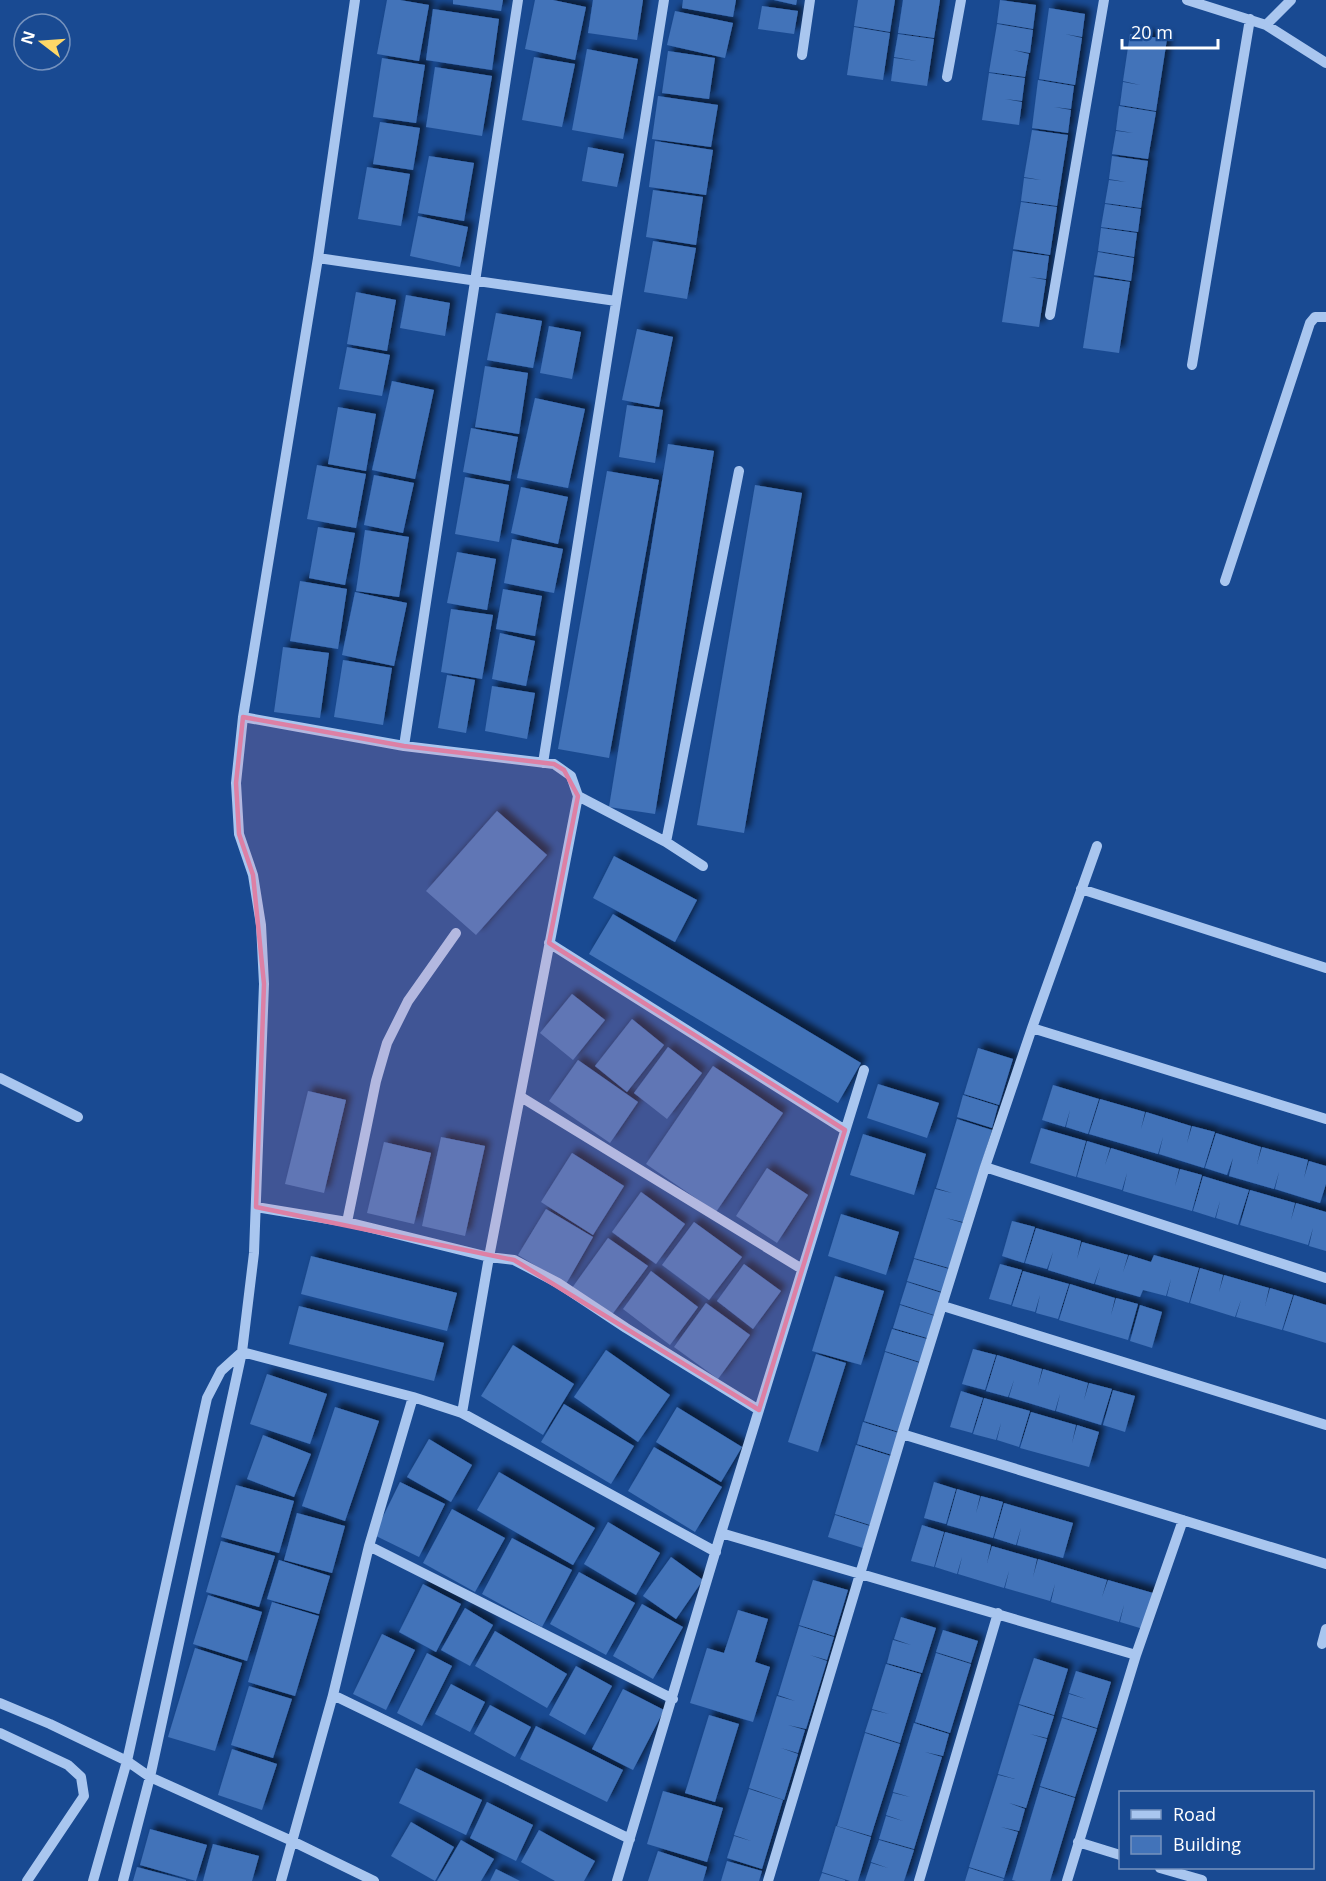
<svg xmlns="http://www.w3.org/2000/svg" width="1326" height="1881" font-family="'Open Sans',sans-serif">
<defs>
<filter id="shadow"><feDropShadow dx="5.5" dy="-5.5" stdDeviation="3" flood-color="#0009"/></filter>
</defs>
<rect width="100%" height="100%" fill="#194a92"/>
<path fill="#4273b9" filter="url(#shadow)" d="M387,0H400L429,5L419,61L377,54Z
M453,0H503L501,11L453,4Z
M535,0H553L586,7L575,60L525,49Z
M593,0H643L637,40L588,33Z
M683,0H736L733,17L682,8Z
M774,0H797L796,5Z
M858,0H895L890,32L854,26Z
M903,0H940L934,38L898,33Z
M1000,0L1036,5L1033,29L997,23Z
M762,6L798,11L794,34L758,29Z
M1049,8L1085,14L1082,37L1065,34L1082,38L1075,85L1039,79Z
M433,9L499,19L492,70L426,60Z
M675,11L733,23L725,58L667,45Z
M997,24L1033,30L1030,53L1013,50L1029,54L1025,77L989,72Z
M854,27L890,33L883,80L847,75Z
M898,34L934,39L927,86L891,81L894,58L917,61L894,57Z
M1130,34L1167,39L1156,111L1120,105L1123,82L1140,85L1123,81Z
M587,49L638,59L623,139L572,130Z
M668,51L715,58L709,99L662,93Z
M534,57L575,64L562,127L522,120Z
M382,58L425,65L416,123L373,117Z
M435,67L492,76L482,136L426,127Z
M989,73L1025,78L1022,101L1005,99L1022,102L1019,125L982,120Z
M1038,80L1074,86L1071,109L1054,107L1071,110L1068,133L1032,128Z
M658,96L718,105L711,147L652,139Z
M1119,106L1156,112L1148,159L1112,154L1116,131L1133,133L1116,130Z
M380,122L420,128L413,170L373,164Z
M1032,130L1068,135L1057,206L1021,201L1024,178L1041,180L1024,177Z
M655,141L713,150L706,195L649,187Z
M588,147L624,154L617,187L582,181Z
M429,156L474,163L464,221L418,213Z
M1112,156L1148,161L1141,208L1105,203L1109,180L1126,182L1109,179Z
M367,167L410,174L401,226L358,219Z
M653,190L703,197L696,245L646,237Z
M1021,202L1057,207L1050,255L1013,249Z
M1105,204L1141,209L1138,232L1101,227Z
M418,216L468,227L460,267L410,256Z
M1101,228L1137,233L1134,257L1098,251Z
M653,241L696,248L687,299L644,292Z
M1013,251L1049,256L1046,279L1029,277L1046,280L1039,327L1002,322Z
M1098,252L1134,258L1131,281L1094,275Z
M1094,277L1130,282L1119,353L1083,348Z
M356,292L396,300L387,351L347,344Z
M406,295L450,303L445,336L400,328Z
M496,313L542,321L533,368L487,360Z
M549,326L581,332L572,379L540,373Z
M637,329L673,337L659,407L622,400Z
M347,347L390,355L382,396L339,389Z
M485,366L528,373L519,434L475,427Z
M392,381L434,390L415,479L372,470Z
M535,398L585,409L568,488L517,478Z
M627,405L663,410L655,463L619,457Z
M338,407L376,414L366,471L328,464Z
M471,428L518,437L510,481L463,472Z
M668,444L714,451L655,814L609,807Z
M317,465L366,474L356,528L307,519Z
M607,471L659,480L609,758L558,749Z
M374,475L414,483L403,533L364,525Z
M465,477L509,485L499,542L455,534Z
M755,485L802,493L744,833L697,825Z
M521,487L568,497L558,544L511,533Z
M318,527L355,533L345,585L309,578Z
M365,530L409,537L399,597L356,591Z
M512,539L563,549L554,593L504,583Z
M457,552L496,559L487,610L447,603Z
M300,581L347,589L338,649L290,641Z
M503,589L542,596L535,636L496,629Z
M355,592L407,603L394,666L342,655Z
M451,609L493,615L482,679L441,672Z
M500,633L535,641L526,686L492,679Z
M283,647L329,653L320,718L274,712Z
M343,660L392,668L383,725L334,717Z
M447,675L475,680L466,733L438,728Z
M492,686L535,693L527,739L485,731Z
M497,811L547,855L476,935L426,891Z
M614,856L697,900L675,942L593,898Z
M613,914L861,1063L838,1103L589,954Z
M572,994L605,1020L573,1060L540,1033Z
M632,1019L664,1045L627,1092L595,1066Z
M668,1047L702,1073L667,1119L634,1093Z
M978,1048L1013,1059L999,1105L964,1094Z
M578,1060L638,1102L610,1143L549,1101Z
M713,1066L783,1113L716,1212L646,1164Z
M878,1084L939,1103L927,1138L867,1118Z
M1053,1085L1099,1099L1088,1134L1066,1127L1070,1110L1065,1127L1042,1120Z
M308,1091L346,1100L324,1193L285,1184Z
M963,1095L998,1106L992,1128L957,1117Z
M1100,1099L1145,1112L1141,1129L1146,1112L1191,1126L1187,1143L1192,1126L1215,1132L1204,1168L1159,1154L1163,1137L1158,1154L1089,1134Z
M957,1119L992,1130L963,1222L946,1218L963,1223L949,1268L914,1258L935,1189L952,1193L936,1188Z
M1041,1128L1086,1141L1076,1177L1030,1163Z
M1216,1133L1261,1147L1257,1164L1262,1147L1308,1160L1304,1178L1309,1161L1326,1166V1184L1320,1203L1275,1189L1279,1172L1274,1189L1229,1176L1233,1158L1227,1175L1205,1168Z
M863,1134L926,1154L914,1195L850,1175Z
M441,1137L485,1146L465,1236L422,1226Z
M1087,1141L1110,1148L1105,1165L1111,1148L1179,1169L1175,1186L1180,1169L1202,1175L1192,1211L1123,1191L1127,1173L1122,1190L1077,1177Z
M384,1142L431,1153L414,1224L367,1213Z
M572,1153L624,1186L593,1235L541,1202Z
M767,1168L808,1195L777,1243L736,1216Z
M1203,1176L1249,1190L1238,1225L1216,1218L1220,1201L1215,1218L1193,1211Z
M1250,1190L1295,1203L1291,1220L1296,1203L1326,1212V1251L1309,1246L1313,1228L1308,1245L1240,1225Z
M641,1192L685,1224L656,1264L612,1232Z
M546,1209L593,1237L566,1284L518,1255Z
M841,1214L899,1232L886,1275L828,1256Z
M1012,1221L1035,1227L1024,1263L1002,1256Z
M694,1222L742,1257L709,1300L662,1265Z
M1036,1228L1081,1241L1077,1259L1082,1242L1128,1255L1123,1272L1129,1255L1151,1262L1154,1255L1199,1268L1189,1303L1167,1296L1171,1279L1166,1296L1143,1290L1140,1297L1095,1284L1100,1267L1094,1284L1048,1270L1053,1252L1047,1269L1025,1263Z
M608,1238L648,1266L611,1316L572,1288Z
M311,1256L457,1293L447,1331L301,1294Z
M914,1259L949,1269L942,1292L907,1281Z
M744,1264L781,1291L753,1329L717,1301Z
M1000,1264L1022,1270L1011,1305L989,1299Z
M1200,1268L1223,1275L1219,1292L1224,1275L1269,1288L1265,1306L1270,1288L1293,1295L1282,1330L1236,1317L1241,1300L1235,1317L1190,1303Z
M651,1271L698,1307L670,1345L623,1309Z
M1023,1271L1069,1284L1058,1319L1036,1313L1040,1295L1035,1312L1012,1306Z
M835,1276L884,1291L861,1365L812,1351Z
M907,1282L942,1293L934,1315L900,1304Z
M1070,1284L1115,1298L1111,1315L1116,1298L1138,1304L1128,1340L1059,1320Z
M1294,1295L1326,1305V1343L1283,1330Z
M706,1303L750,1335L718,1379L674,1347Z
M900,1305L935,1316L927,1338L893,1328Z
M1140,1305L1162,1312L1152,1348L1130,1341Z
M299,1306L444,1343L434,1381L289,1344Z
M892,1329L927,1339L920,1362L885,1351Z
M513,1345L574,1384L543,1435L481,1396Z
M973,1349L996,1355L985,1390L962,1384Z
M606,1350L670,1395L638,1442L574,1397Z
M885,1352L920,1363L899,1432L864,1421Z
M816,1354L846,1363L818,1452L788,1442Z
M997,1355L1042,1369L1038,1386L1043,1369L1088,1383L1084,1400L1089,1383L1112,1389L1101,1425L1056,1411L1060,1394L1055,1411L1009,1397L1014,1380L1008,1397L986,1391Z
M267,1374L327,1394L310,1444L250,1424Z
M1113,1390L1135,1396L1125,1432L1103,1425Z
M961,1391L983,1398L972,1433L950,1427Z
M984,1398L1030,1411L1019,1447L997,1440L1001,1423L996,1440L973,1434Z
M564,1404L634,1446L611,1484L541,1442Z
M335,1407L379,1421L345,1521L302,1506Z
M677,1407L742,1447L721,1482L656,1442Z
M1031,1412L1076,1425L1072,1443L1077,1425L1099,1432L1089,1467L1020,1448Z
M863,1422L899,1433L892,1455L857,1444Z
M263,1435L311,1454L294,1497L247,1479Z
M429,1439L472,1465L451,1502L407,1477Z
M856,1445L891,1456L870,1525L835,1514Z
M654,1447L722,1487L695,1532L628,1491Z
M499,1472L595,1528L573,1565L477,1510Z
M400,1482L445,1504L419,1557L374,1535Z
M934,1482L956,1489L946,1524L924,1518Z
M236,1485L294,1501L279,1553L221,1537Z
M957,1489L980,1496L976,1513L981,1496L1003,1502L993,1538L947,1525Z
M1004,1503L1073,1523L1063,1558L1017,1545L1021,1528L1016,1545L994,1538Z
M452,1509L505,1538L475,1592L423,1563Z
M297,1513L345,1526L332,1573L284,1560Z
M835,1515L870,1526L863,1548L828,1537Z
M608,1522L660,1553L636,1595L584,1564Z
M922,1525L944,1532L934,1567L911,1561Z
M945,1532L991,1545L987,1563L992,1546L1037,1559L1033,1577L1038,1559L1107,1580L1102,1597L1108,1580L1153,1593L1143,1629L1120,1622L1124,1605L1119,1622L1051,1602L1055,1584L1050,1601L1005,1588L1009,1571L1004,1588L958,1574L962,1557L957,1574L935,1567Z
M512,1538L572,1570L542,1627L482,1594Z
M221,1541L275,1556L259,1607L206,1592Z
M671,1557L703,1580L676,1619L643,1596Z
M279,1560L330,1576L319,1614L267,1599Z
M579,1572L635,1603L606,1655L550,1624Z
M813,1580L848,1590L834,1636L799,1625Z
M423,1584L461,1604L436,1652L399,1632Z
M208,1595L262,1612L247,1661L193,1644Z
M272,1602L319,1616L295,1696L248,1682Z
M642,1604L683,1627L653,1679L613,1656Z
M465,1608L493,1625L470,1666L441,1650Z
M738,1610L768,1619L755,1662L770,1667L753,1722L690,1703L707,1648L724,1653Z
M901,1617L936,1628L922,1673L887,1663L893,1640L911,1645L894,1639Z
M799,1626L834,1637L827,1660L810,1655L827,1661L806,1729L788,1725L805,1730L798,1753L781,1748L798,1754L784,1800L749,1788L777,1696L795,1701L778,1695Z
M943,1630L978,1641L971,1663L936,1652Z
M495,1631L567,1674L547,1708L475,1666Z
M382,1634L415,1650L386,1710L353,1694Z
M195,1648L242,1663L215,1751L168,1737Z
M427,1653L452,1666L422,1726L397,1713Z
M936,1653L971,1664L950,1733L915,1722Z
M1034,1658L1068,1669L1054,1715L1019,1704Z
M886,1664L921,1674L900,1743L865,1732L872,1710L889,1714L872,1709Z
M576,1666L612,1686L585,1735L549,1715Z
M1076,1671L1111,1682L1097,1728L1062,1717L1069,1694L1086,1699L1069,1693Z
M451,1684L485,1702L470,1732L435,1714Z
M249,1686L292,1699L273,1758L231,1745Z
M623,1689L664,1710L633,1770L592,1749Z
M490,1705L531,1727L515,1757L474,1734Z
M1019,1705L1054,1716L1047,1738L1030,1734L1047,1739L1026,1808L1009,1803L1025,1809L1019,1831L1001,1827L1018,1832L1004,1878L969,1867L998,1775L1015,1779L998,1774Z
M709,1715L739,1724L715,1802L685,1793Z
M1062,1718L1097,1729L1075,1797L1040,1786Z
M914,1723L949,1734L943,1756L925,1752L942,1757L914,1849L879,1839L886,1816L903,1821L886,1815L893,1793L910,1797L893,1792Z
M536,1726L623,1770L607,1802L520,1759Z
M865,1733L900,1744L871,1836L837,1826Z
M232,1749L277,1764L262,1810L218,1795Z
M416,1768L482,1800L466,1835L399,1803Z
M1040,1787L1075,1798L1050,1881H1016L1012,1880Z
M749,1789L783,1800L762,1869L727,1858L734,1836L751,1841L734,1835Z
M663,1791L723,1808L707,1862L647,1844Z
M487,1802L533,1825L516,1861L470,1838Z
M411,1822L454,1847L435,1881L391,1856Z
M836,1826L871,1837L858,1881H850L822,1872Z
M150,1829L207,1845L196,1881L140,1865Z
M539,1830L595,1861L584,1881H555L521,1862Z
M461,1840L494,1859L481,1881H437Z
M879,1840L914,1850L904,1881H865L871,1863L888,1868L871,1862Z
M213,1844L259,1856L252,1881H203Z
M658,1851L707,1867L703,1881H648Z
M727,1861L762,1871L759,1881H721Z
M137,1867L186,1880V1881H133Z
M969,1868L1004,1879L1003,1881H965Z
M496,1869L520,1881H490Z
M822,1873L845,1880V1881H819Z"/>
<g fill="none" stroke-linecap="round" stroke-linejoin="round">
<path stroke="#a9c6ef" stroke-width="10" d="M1187,0L1266,25L1326,63
M1266,25L1291,0
M802,55L810,0
M947,77L961,0
M318,258L616,301
M1050,315L1104,0
M1192,365L1250,19
M1225,581L1310,323L1315,317H1326
M243,717L404,746L554,764L571,776L578,796L489,1257L462,1413
M404,746L518,0
M543,763L664,0
M578,796L666,842L703,866
M666,842L739,471
M1081,889L1326,968
M549,943L845,1130
M1032,1028L1326,1119
M0,1078L78,1117
M521,1097L802,1269
M985,1167L1326,1278
M256,1207L347,1222L489,1257L514,1260L558,1283L626,1328L759,1410
M347,1222L376,1081L387,1043L408,1001L456,933
M943,1306L1326,1425
M902,1434L1326,1564
M721,1533L1136,1655
M369,1546L673,1699
M1322,1644L1326,1629
M333,1695L630,1839
M0,1703L50,1724L127,1761L150,1777L292,1841L374,1881
M0,1733L68,1765L81,1777L84,1796L27,1881
M1078,1842L1120,1855
M1160,1868L1202,1880
M93,1881L127,1761L207,1398L221,1371L242,1352L413,1397L462,1413L716,1552
M123,1881L150,1777L242,1352L254,1253L264,984L261,925L253,875L239,834L236,783L243,717L318,258L355,0
M281,1881L333,1695L369,1546L413,1397
M617,1881L721,1533L864,1070
M768,1881L902,1434L985,1167L1032,1028L1097,846
M919,1881L998,1613
M1067,1881L1136,1655L1183,1520"/>
</g>
<path fill="#dd80a5" fill-opacity="0.2" stroke="#dd80a5" stroke-width="4.5" stroke-linejoin="round" d="M243,717L404,746L554,764L564,770L578,796L549,943L845,1130L759,1410L514,1260L256,1207L264,984L253,875L239,834L236,783Z"/>
<rect x="1119" y="1791" width="195" height="78" fill="#194a92" stroke="#7592be" stroke-width="1.5"/>
<rect x="1131" y="1810" width="30" height="9" fill="#a9c6ef" stroke="#7592be" stroke-width="1.5"/>
<text x="1173" y="1821" font-size="18" fill="#ffffff">Road</text>
<rect x="1131" y="1836" width="30" height="18" fill="#4273b9" stroke="#7592be" stroke-width="1.5"/>
<text x="1173" y="1851" font-size="18" fill="#ffffff">Building</text>
<g transform="translate(42 42) rotate(287)"><circle r="28" fill="#194a92" stroke="#7592be" stroke-width="1.5"/>
<path d="M0-4.5L10 22L0 15L-10 22Z" fill="#ffd867"/>
<text y="-9" font-size="16" font-weight="bold" text-anchor="middle" fill="#ffffff">N</text>
</g>
<path d="M1122 39v9h96v-9" fill="none" stroke="#ffffff" stroke-width="3"/>
<text x="1131" y="39" font-size="18" fill="#ffffff" stroke="#194a92" stroke-width="4.5" paint-order="stroke">20 m</text>
</svg>
